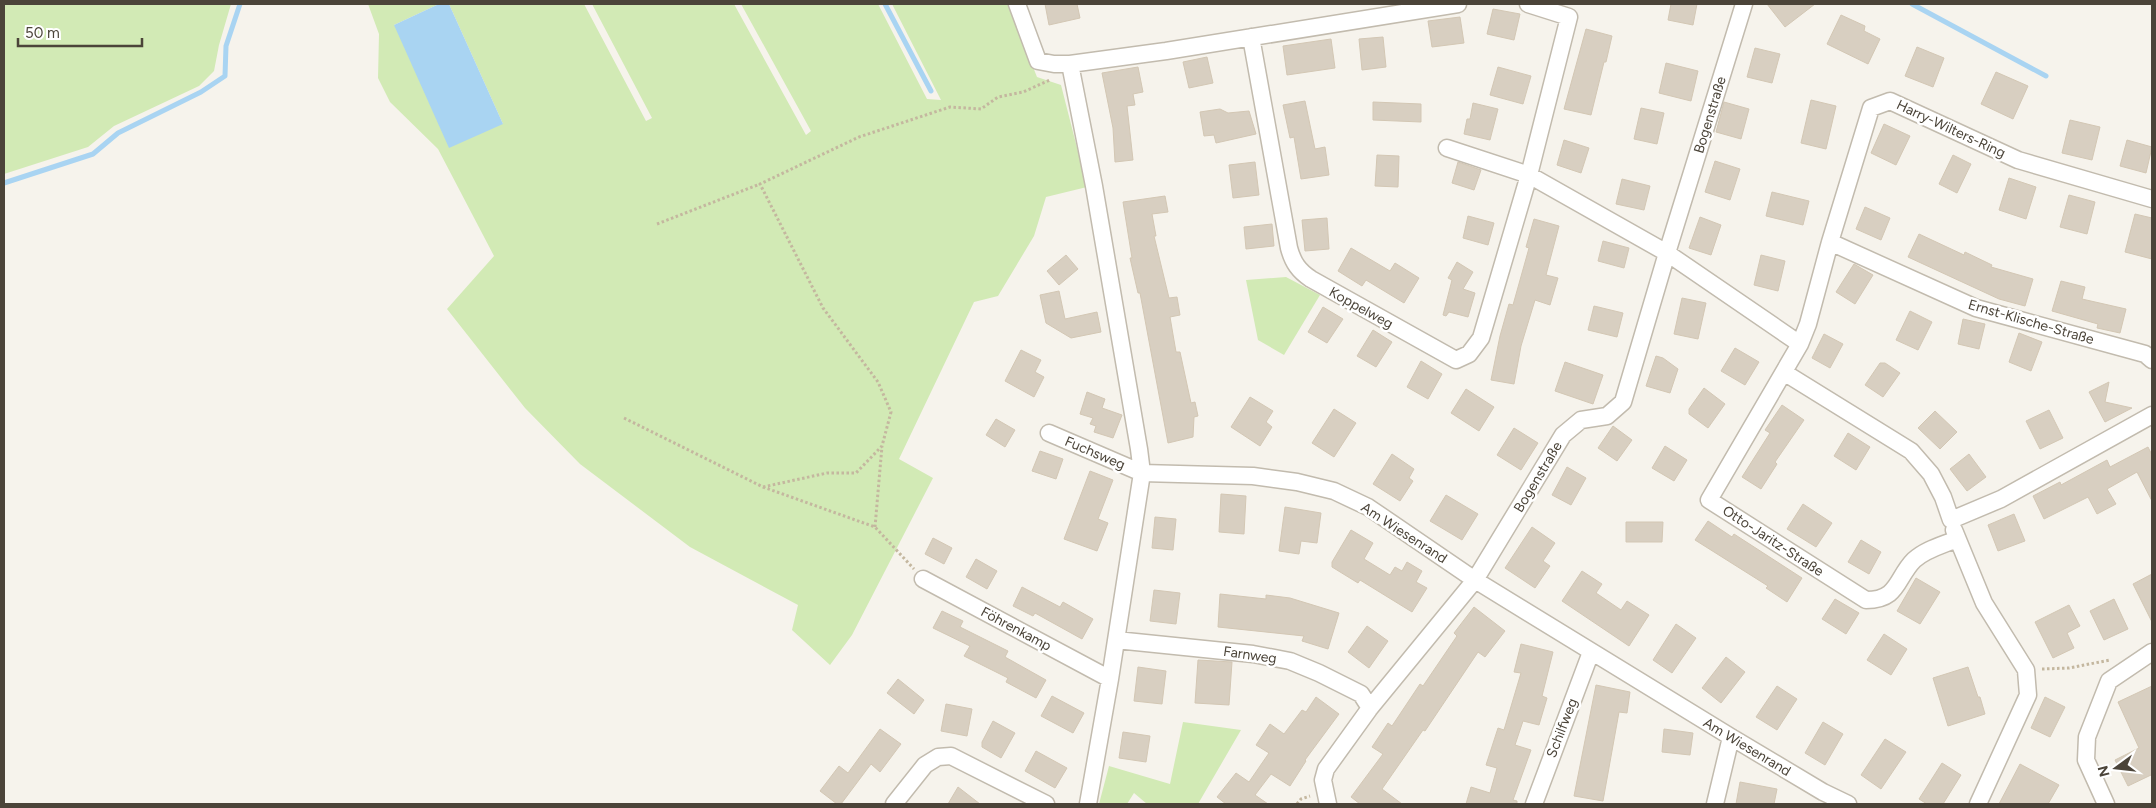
<svg xmlns="http://www.w3.org/2000/svg" width="2156" height="808" font-family="Figtree,sans-serif">
<rect width="100%" height="100%" fill="#f6f3ec"/>
<path fill="#d2eab5" d="M4,4H231L219,45L214,71L199,86L114,126L88,147L4,174Z
M368,4H439L394,25L503,124L449,4H584L646,121L652,118L592,4H734L806,135L811,131L741,4H878L927,99L941,100L892,4H1008L1037,77L1061,85L1087,187L1046,197L1034,236L998,296L974,302L899,459L933,478L852,635L830,665L792,630L798,605L690,547L580,464L525,408L447,309L494,256L438,149L390,102L378,78L379,34Z
M1286,277L1320,295L1284,355L1258,340L1246,280Z
M1183,722L1241,730L1198,804H1147L1134,793L1127,804H1099L1109,766L1170,784Z"/>
<path fill="#a9d4f2" d="M439,4H449L503,124L449,148L394,25Z"/>
<g fill="none" stroke-linecap="round" stroke-linejoin="round">
<path stroke="#a9d4f2" stroke-width="5" d="M885,4L931,91
M1912,4L2046,76
M4,183L93,154L118,133L201,92L225,76L226,46L240,4"/>
</g>
<path fill="#d8cfc1" stroke="#d3c7b4" d="M1045,4H1077L1080,18L1049,25Z
M1671,4H1697L1693,25L1668,20Z
M1767,4H1815L1785,27Z
M1493,9L1520,14L1514,40L1487,34Z
M1841,15L1865,26L1864,31L1880,39L1868,64L1827,44Z
M1460,17L1464,43L1432,47L1428,21Z
M1586,29L1612,36L1606,62H1604L1591,115L1564,109Z
M1383,37L1386,67L1362,70L1359,39Z
M1331,39L1335,68L1287,75L1283,46Z
M1917,47L1944,58L1933,87L1905,76Z
M1755,48L1780,54L1772,83L1747,77Z
M1207,57L1213,83L1189,88L1183,62Z
M1666,63L1698,71L1691,101L1659,93Z
M1138,67L1143,92L1133,94L1135,105L1127,106L1133,160L1115,162L1113,128L1102,73Z
M1498,67L1531,76L1523,104L1490,95Z
M1996,72L2028,86L2013,119L1981,104Z
M1811,100L1836,106L1826,149L1801,143Z
M1305,101L1315,149L1325,147L1329,175L1301,179L1294,137L1290,138L1283,105Z
M1373,102L1421,104V122L1373,120Z
M1724,102L1749,109L1741,139L1716,132Z
M1473,103L1498,109L1490,140L1464,134L1467,119H1470Z
M1641,108L1664,113L1657,144L1634,139Z
M1220,109L1228,113L1249,111L1256,134L1216,143L1214,135L1204,136L1200,112Z
M2070,120L2100,127L2092,160L2062,153Z
M1884,124L1910,136L1896,165L1871,153Z
M1564,140L1589,148L1581,173L1557,165Z
M2127,140L2152,147L2146,173L2120,166Z
M1377,155L1399,156L1398,187L1375,186Z
M1953,155L1971,164L1957,193L1939,184Z
M1715,161L1740,169L1730,200L1705,192Z
M1255,162L1259,195L1233,198L1229,165Z
M1458,162L1481,170L1474,190L1452,183Z
M2009,178L2036,187L2026,219L1999,210Z
M1622,179L1650,186L1644,210L1616,204Z
M1772,192L1809,201L1803,225L1766,216Z
M2069,195L2095,202L2087,234L2060,227Z
M1165,196L1168,212L1152,214L1156,236H1154L1169,298L1177,297L1180,315L1170,317L1176,352H1180L1191,403L1195,402L1198,416L1194,417L1193,437L1168,443L1140,293H1138L1130,258H1132L1123,202Z
M1865,207L1890,218L1881,240L1856,229Z
M2135,214L2152,218V259L2125,252Z
M1468,216L1494,223L1488,245L1463,238Z
M1700,217L1721,225L1711,255L1689,248Z
M1327,218L1329,249L1305,251L1302,220Z
M1534,219L1559,226L1546,275L1558,278L1550,305L1535,300L1521,346L1514,384L1491,380L1500,336L1509,304L1513,305L1529,248L1526,247Z
M1272,224L1274,246L1246,249L1244,227Z
M1919,234L1964,255L1965,252L1992,265L1991,267L2033,279L2025,306L1999,299L1908,257Z
M1603,241L1629,248L1624,268L1598,261Z
M1351,248L1390,271L1395,263L1419,278L1404,303L1366,280L1362,286L1338,271Z
M1066,255L1078,269L1059,285L1047,271Z
M1761,255L1785,261L1778,291L1754,285Z
M1457,262L1473,272L1463,289L1475,293L1468,317L1449,312L1446,316L1443,315L1452,280L1448,278Z
M1854,264L1873,275L1855,304L1836,292Z
M2061,281L2085,287L2082,299L2126,309L2120,333L2097,328L2098,324L2052,311Z
M1059,291L1065,319L1097,312L1101,332L1071,338L1046,323L1040,295Z
M1682,298L1706,303L1698,339L1674,334Z
M1594,306L1623,313L1617,337L1588,330Z
M1323,307L1343,319L1327,343L1308,332Z
M1910,311L1932,322L1918,350L1896,340Z
M1963,319L1985,324L1979,349L1958,344Z
M1373,330L1392,342L1376,367L1357,356Z
M2019,333L2042,342L2031,371L2009,362Z
M1824,334L1843,344L1830,368L1812,358Z
M1735,348L1759,362L1745,385L1721,371Z
M1021,350L1041,360L1035,372L1044,377L1034,397L1005,381Z
M1656,356L1663,358L1678,369L1670,393L1646,386Z
M1421,361L1442,374L1428,399L1407,387Z
M1565,362L1603,375L1593,404L1555,391Z
M1880,363H1885L1900,373L1883,397L1865,385Z
M2109,382L2105,402L2132,408L2105,422L2089,392Z
M1704,388L1725,404L1708,428L1689,414V409Z
M1466,389L1494,407L1479,431L1451,413Z
M1087,392L1105,399L1102,408L1122,415L1113,438L1094,432L1096,426L1090,424L1093,418L1080,414Z
M1250,397L1273,411L1266,422L1272,427L1260,446L1231,427Z
M1782,405L1804,420L1775,462L1777,464L1761,489L1742,477L1770,433L1765,430Z
M1334,409L1356,423L1334,457L1312,443Z
M2049,410L2063,438L2040,449L2026,421Z
M1935,411L1957,432L1940,449L1918,428Z
M996,419L1015,430L1005,447L986,435Z
M1613,426L1632,440L1617,461L1598,448Z
M1514,428L1538,443L1521,470L1497,455Z
M1848,433L1870,447L1856,470L1834,456Z
M1665,446L1687,460L1674,481L1652,468Z
M2148,447L2152,455V501L2137,472L2107,489L2116,504L2097,514L2088,497L2044,519L2033,496L2060,482L2061,485L2107,460L2110,467Z
M1040,451L1063,459L1056,479L1032,471Z
M1392,454L1414,469L1409,478L1413,481L1400,501L1373,484Z
M1969,454L1986,477L1967,491L1950,469Z
M1567,467L1586,478L1571,505L1552,495Z
M1090,471L1113,480L1098,519L1108,523L1097,551L1064,539Z
M1221,494L1246,496L1244,534L1219,532Z
M1446,495L1478,514L1462,540L1430,521Z
M1803,504L1832,523L1816,547L1787,529Z
M1285,507L1321,513L1317,543L1301,541L1299,554L1279,551Z
M2014,514L2025,541L1998,551L1988,525Z
M1155,517L1176,519L1173,550L1152,548Z
M1708,521L1732,537L1734,534L1802,578L1787,602L1766,588L1768,586L1695,540Z
M1626,522H1663L1662,542H1626Z
M1532,527L1555,543L1543,561L1550,566L1535,588L1505,568Z
M1351,530L1373,543L1364,559L1390,575L1395,567L1402,571L1407,562L1422,571L1416,582L1427,588L1412,612L1360,580L1358,583L1332,567V562Z
M933,538L952,548L944,564L925,554Z
M1861,540L1881,552L1869,574L1848,562Z
M976,559L997,571L987,589L966,577Z
M1582,571L1602,584L1596,593L1621,610L1627,601L1649,615L1629,646L1562,601Z
M2152,574V622L2133,584Z
M1916,578L1940,592L1920,624L1897,611Z
M1022,587L1060,607L1063,602L1093,619L1082,639L1035,613L1033,616L1013,606Z
M1154,590L1180,593L1176,624L1150,621Z
M1220,594L1266,599V595L1290,598L1339,613L1328,649L1302,641L1304,636L1218,627Z
M1835,599L1859,613L1846,634L1822,619Z
M2114,599L2128,629L2104,640L2090,611Z
M2069,605L2080,626L2067,633L2074,648L2053,658L2035,622Z
M1474,607L1505,631L1485,657L1478,652L1425,731L1423,730L1382,789L1402,804H1360L1351,797L1383,754L1372,747L1388,723L1392,726L1420,684L1423,686L1457,636L1454,633Z
M942,611L963,621L960,627L1008,651L1005,657L1046,680L1036,698L1006,682L1008,678L964,656L970,646L933,628Z
M1676,624L1696,638L1672,673L1653,660Z
M1367,626L1388,641L1369,668L1348,652Z
M1884,634L1907,649L1891,675L1867,660Z
M1521,644L1553,652L1542,696L1547,698L1539,725L1523,721L1515,745L1531,750L1513,800L1517,801V804H1466L1471,787L1490,793L1497,768L1486,765L1498,728L1504,730L1521,673L1514,672Z
M1726,657L1745,672L1721,703L1702,688Z
M1198,660L1232,662L1229,705L1195,703Z
M1138,667L1166,671L1162,704L1134,701Z
M1968,667L1978,697H1980L1985,714L1948,726L1933,678Z
M898,679L924,700L914,714L887,693Z
M1596,685L1630,692L1627,713L1619,712L1603,801L1574,796Z
M1777,686L1797,699L1777,730L1756,717Z
M2152,686V777L2151,775L2128,786L2115,760L2139,748L2118,702Z
M1052,696L1084,713L1073,733L1041,716Z
M1316,697L1339,714L1305,760L1306,761L1290,786L1271,774L1255,795L1268,804H1226L1217,797L1236,773L1249,782L1269,753L1256,745L1270,724L1284,734L1302,710L1306,712Z
M2045,697L2065,707L2050,737L2031,728Z
M946,704L972,709L967,736L941,731Z
M993,721L1015,733L1001,758L982,747V742Z
M1823,722L1843,734L1825,765L1805,753Z
M880,729L901,744L880,772L871,764L841,804H837L820,791L839,766L848,773Z
M1664,729L1693,733L1690,755L1662,752Z
M1123,732L1150,736L1146,762L1119,758Z
M1885,739L1906,752L1881,789L1861,775Z
M1036,751L1067,768L1055,788L1025,771Z
M1942,763L1961,775L1943,804H1927L1919,799Z
M2020,764L2059,785L2048,804H1999Z
M1740,782L1777,789L1774,804H1736Z
M958,787L980,804H948Z"/>
<g fill="none" stroke-linecap="round" stroke-linejoin="round">
<g stroke="#c2bbae" stroke-width="19">
<path id="minor" d="M1017,4L1038,61L1054,64H1070
M1251,37L1289,248C1293,263 1299,271 1311,279L1456,360L1469,354L1481,338L1529,175L1569,17L1528,4
M1447,148L1529,175L1667,253L1800,344
M1830,242L1976,308L2145,354L2152,360
M1785,373L1911,451L1931,474L1943,497L1951,520L2001,499L2152,415
M1049,433L1142,473L1139,449L1094,186L1070,64L1166,51L1458,4
M1954,530L1984,603L2026,670L2028,695L1978,804
M1957,539C1943,545 1926,549 1914,560C1896,578 1899,600 1866,600L1709,500L1800,344L1808,324L1830,242L1871,108L1890,101L2018,160L2152,199
M923,579L1110,679
M1116,640L1253,654L1290,661L1319,673L1361,694L1370,708
M894,804L925,765L938,757L951,756L1046,804
M1088,804L1110,679L1142,473L1253,476L1297,482L1334,491L1368,507L1475,580L1731,737L1823,792L1848,804
M1328,804L1323,780L1326,769L1370,708L1475,580L1563,435L1581,420L1607,416L1623,402L1667,253L1744,4
M1534,804L1591,652
M1715,804L1731,737
M2106,804L2086,760L2087,737L2109,681L2152,652"/>
</g>
<path stroke="#c4b79f" stroke-width="3" stroke-dasharray="2.5 2.5" stroke-linecap="butt" d="M657,224L760,184
M624,418L763,487L875,527L914,569
M763,487L827,473H856L882,446L891,412L878,382L823,308L760,184L859,137L950,107L981,109L998,97L1023,92L1050,80
M875,527L882,446
M2042,669L2069,668L2110,660
M1297,804L1301,799L1310,796"/>
<use href="#minor" stroke="#fff" stroke-width="16"/>
</g>
<g text-anchor="middle" dominant-baseline="central" stroke-width="5" stroke-linejoin="round" paint-order="stroke">
<g font-size="14" fill="#4b4439" stroke="#fff">
<text transform="translate(1710 115) rotate(-73)">Bogenstraße</text>
<text transform="translate(1951 129) rotate(25)">Harry-Wilters-Ring</text>
<text transform="translate(1361 308) rotate(29)">Koppelweg</text>
<text transform="translate(2031 322) rotate(16)">Ernst-Klische-Straße</text>
<text transform="translate(1095 453) rotate(23)">Fuchsweg</text>
<text transform="translate(1538 477) rotate(-59)">Bogenstraße</text>
<text transform="translate(1404 533) rotate(33)">Am Wiesenrand</text>
<text transform="translate(1773 541) rotate(33)">Otto-Jaritz-Straße</text>
<text transform="translate(1016 629) rotate(28)">Föhrenkamp</text>
<text transform="translate(1250 655) rotate(8)">Farnweg</text>
<text transform="translate(1562 728) rotate(-69)">Schilfweg</text>
<text transform="translate(1747 747) rotate(31)">Am Wiesenrand</text>
</g>
</g>
<rect width="2156" height="808" fill="none" stroke="#4b4439" stroke-width="10"/>
<g transform="translate(2116 768) rotate(255)" stroke="#ffffff" stroke-width="4" paint-order="stroke">
<path d="M0-4L9 19L0 12L-9 19Z" fill="#4b4439"/>
<text y="-8" font-size="14" font-weight="bold" text-anchor="middle" fill="#4b4439">N</text>
</g>
<path d="M18 38v8h124v-8" fill="none" stroke="#4b4439" stroke-width="2.5"/>
<text x="25" y="38" font-size="15" fill="#4b4439" stroke="#ffffff" stroke-width="4" paint-order="stroke">50 m</text>
</svg>
